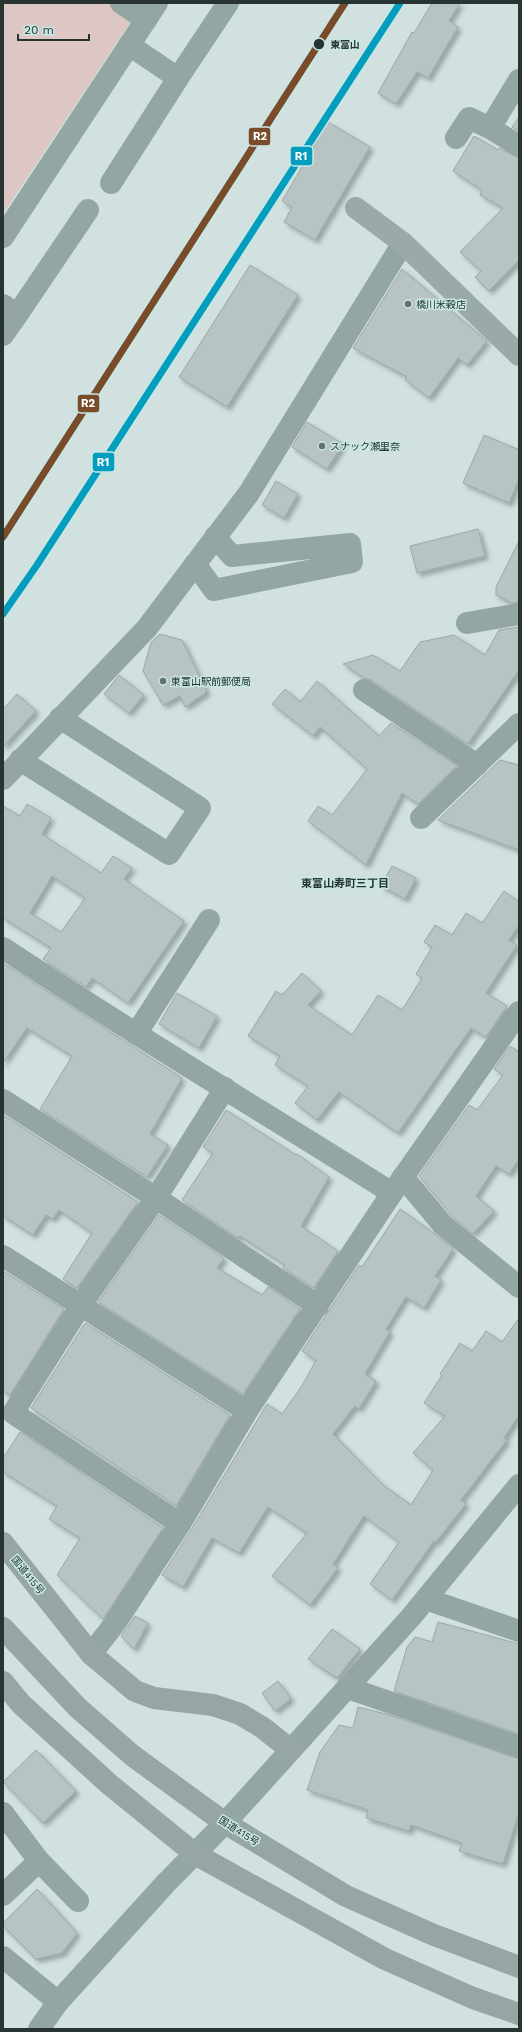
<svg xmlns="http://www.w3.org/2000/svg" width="522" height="2032" font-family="'Work Sans','Noto Sans JP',sans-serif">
<defs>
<filter id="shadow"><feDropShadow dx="3.5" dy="3.5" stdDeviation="2" flood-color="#0004"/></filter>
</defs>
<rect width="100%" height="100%" fill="#d0e1df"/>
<polygon fill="#dcc7c4" points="3,3 143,3 3,214"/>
<g fill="#b7c4c3" stroke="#9aa8a6" fill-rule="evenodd" filter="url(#shadow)">
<polygon points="432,3 460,3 449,21 458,27 428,78 417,72 396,104 378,93 412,32 414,33"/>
<polygon points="519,117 519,131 512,127"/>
<polygon points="328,122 370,147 315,240 284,222 292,207 282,201"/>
<polygon points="474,136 498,150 499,148 519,158 519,260 489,291 475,277 481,271 460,252 503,208 480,195 482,190 453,171"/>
<polygon points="250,265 298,295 227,407 179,377"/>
<polygon points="402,269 487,341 467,365 458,358 429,398 405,380 407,377 353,348"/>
<polygon points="307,422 343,444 327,469 292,447"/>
<polygon points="484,435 519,450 519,479 509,503 463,483"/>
<polygon points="276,481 298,494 284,518 262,505"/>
<polygon points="478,529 485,556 417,573 410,546"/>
<polygon points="519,541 519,602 512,603 496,595 496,587"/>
<polygon points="519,627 519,670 468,744 371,680 364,678 343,664 373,655 400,671 420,642 454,635 485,655 499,630"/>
<polygon points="160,634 182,640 207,692 185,707 180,696 163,705 143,671 151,642"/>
<polygon points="119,675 144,695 129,713 104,694"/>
<polygon points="317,681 379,736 391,723 457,766 418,804 402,793 366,865 308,821 318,806 332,815 367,769 320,727 313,736 272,704 285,689 300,702"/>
<polygon points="17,694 36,711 3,747 3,709"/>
<polygon points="500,760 519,765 519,850 438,820"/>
<path d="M27,804L51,818L42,834L101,873L113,856L132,868L124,879L184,921L128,1003L92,978L86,987L43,959L51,948L3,918V806L20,816ZM52,876L85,898L61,932L30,913Z"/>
<polygon points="392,866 416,878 405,899 381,886"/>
<polygon points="504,891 519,902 519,925 509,940 517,945 486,993 507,1006 486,1037 471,1028 398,1133 339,1092 317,1120 295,1103 308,1086 275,1065 280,1056 248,1036 276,991 282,995 302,973 321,991 308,1005 352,1035 378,995 402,1010 422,978 416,974 432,947 424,942 435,925 452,935 466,913 482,923"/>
<polygon points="3,963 182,1078 150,1134 168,1145 147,1177 40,1109 72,1056 27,1028 3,1063"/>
<polygon points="177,993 217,1016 199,1048 159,1024"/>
<polygon points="510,1046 519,1052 519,1159 509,1174 496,1166 476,1196 494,1211 473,1234 452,1216 419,1176 469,1105 477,1110 503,1075 494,1069"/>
<polygon points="226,1110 296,1155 297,1154 329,1177 301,1226 338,1251 314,1288 283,1268 285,1265 240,1236 238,1238 182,1200 213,1153 203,1147"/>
<polygon points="3,1115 138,1202 77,1288 63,1279 92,1233 59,1210 53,1219 46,1215 33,1235 3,1216"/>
<polygon points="400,1209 431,1231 453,1249 435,1276 441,1280 424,1308 406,1297 386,1329 390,1332 365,1374 376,1381 359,1409 355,1406 333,1434 383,1485 411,1505 433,1470 413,1453 445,1416 424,1403 442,1375 440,1374 460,1343 472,1351 486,1331 502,1342 519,1318 519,1415 504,1438 507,1440 461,1500 466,1504 436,1542 434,1541 392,1600 370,1584 399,1542 364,1516 333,1564 338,1568 310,1605 272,1576 307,1533 268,1507 239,1553 212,1538 183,1587 162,1575 191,1530 267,1404 282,1414 303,1384 316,1360 302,1351 359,1265 362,1267"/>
<polygon points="159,1215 224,1258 217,1268 262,1295 268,1287 300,1309 243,1394 98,1302"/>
<polygon points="3,1271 64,1309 10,1395 3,1391"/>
<polygon points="85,1323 230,1415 176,1506 31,1408"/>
<polygon points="20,1432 163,1528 103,1619 57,1575 80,1538 49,1519 57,1506 3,1472 3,1458"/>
<polygon points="135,1616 148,1623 134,1649 121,1636"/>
<polygon points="438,1622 519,1644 519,1734 394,1691 407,1647 415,1637 432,1642"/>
<polygon points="332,1629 360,1649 337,1678 308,1659"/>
<polygon points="278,1681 291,1699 275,1711 262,1693"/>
<polygon points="358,1707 386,1714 519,1759 519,1812 503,1864 459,1851 462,1843 411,1825 409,1831 366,1818 368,1810 307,1790 320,1752 339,1725 353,1728"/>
<polygon points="36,1750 76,1791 43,1823 3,1782"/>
<polygon points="37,1889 77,1933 62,1953 36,1959 3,1926 3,1923"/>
</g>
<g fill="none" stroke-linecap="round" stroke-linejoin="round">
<g stroke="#93a6a4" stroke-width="22">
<polyline points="121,3 146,20"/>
<polyline points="178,78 228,3"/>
<polyline points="519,80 490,128 519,146"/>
<polyline points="456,138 469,118 490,128"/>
<polyline points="111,183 178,78 129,45"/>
<polyline points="3,237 157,3"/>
<polyline points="3,305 17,315 3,335"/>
<polyline points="17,315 88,210"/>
<polyline points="195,564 214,590 352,562 350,544 232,556 215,537"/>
<polyline points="467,623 519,614"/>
<polyline points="364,690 477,765"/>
<polyline points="20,760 169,854 200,808 60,718"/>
<polyline points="3,779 147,628 249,493 403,243"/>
<polyline points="421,818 519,724"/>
<path d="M3,948C131,1033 262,1111 392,1193"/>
<polyline points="136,1034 209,920"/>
<polyline points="3,1100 156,1198 225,1088"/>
<polyline points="403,1177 443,1225 519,1287"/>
<polyline points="3,1256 247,1411"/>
<polyline points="180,1524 13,1413 81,1305 156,1198 318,1306"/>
<polyline points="426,1599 519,1631"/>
<polyline points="91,1654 116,1622 180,1524 247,1411 392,1193 519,1012"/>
<polyline points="348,1688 519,1747"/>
<polyline points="3,1813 39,1861"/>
<polyline points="3,1895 39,1861 78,1901"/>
<polyline points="3,1957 58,2002"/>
<polyline points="39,2029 58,2002 166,1883 225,1823 411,1617 519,1485"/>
</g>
<polyline stroke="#99aaa8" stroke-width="22" points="356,208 403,243 519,355"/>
<g stroke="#96a6a4" stroke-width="22">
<polyline points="3,1543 91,1654 135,1691 154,1698 213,1705 240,1714 263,1728 291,1750"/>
<polyline points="3,1628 78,1708 133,1756 225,1823 346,1896 434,1935 519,1967"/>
<polyline points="3,1682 21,1704 109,1784 195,1854 385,1959 473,1998 519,2014"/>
</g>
<g stroke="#c9e8e5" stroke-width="10">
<polyline id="rail-1" points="3,614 37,565 400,3"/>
</g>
<g stroke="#c9e8e5" stroke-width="10">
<polyline id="rail-2" points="3,537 345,3"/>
</g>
<use href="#rail-1" stroke="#049dbe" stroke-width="7"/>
<use href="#rail-2" stroke="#7a4b2a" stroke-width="7"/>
</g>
<circle fill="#273432" stroke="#c9e8e5" stroke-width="1.5" cx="319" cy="44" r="6"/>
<g fill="#62716f" stroke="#c9e8e5" stroke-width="1.5">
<circle cx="408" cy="304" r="4"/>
<circle cx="322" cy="446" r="4"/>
<circle cx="163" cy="681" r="4"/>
</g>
<g text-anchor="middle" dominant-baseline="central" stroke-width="3" stroke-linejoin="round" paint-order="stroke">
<g font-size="10" font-weight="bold" fill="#273432" stroke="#c9e8e5" text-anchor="start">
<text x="330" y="44">東富山</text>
</g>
<g font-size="10" fill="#273432" stroke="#c9e8e5" text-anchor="start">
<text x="416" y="304">橋川米穀店</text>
<text x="330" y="446">スナック瀬里奈</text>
<text x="171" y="681">東富山駅前郵便局</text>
</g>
<g font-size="10" fill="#273432" stroke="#c9e8e5">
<text transform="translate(28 1575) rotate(51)">国道415号</text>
<text transform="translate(239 1831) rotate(32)">国道415号</text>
</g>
<g font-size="11" font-weight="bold" fill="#273432" stroke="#c9e8e5">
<text x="345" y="883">東富山寿町三丁目</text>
</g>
</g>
<g stroke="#c9e8e5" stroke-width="1.5">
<rect x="248" y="127" width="23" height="19" rx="4" fill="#7a4b2a"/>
<rect x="290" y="146" width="23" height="20" rx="4" fill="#049dbe"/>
<rect x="77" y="394" width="23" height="19" rx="4" fill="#7a4b2a"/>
<rect x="92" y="452" width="23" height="20" rx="4" fill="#049dbe"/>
</g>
<g font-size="11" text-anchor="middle" font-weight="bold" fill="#fff">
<text x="260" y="140">R2</text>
<text x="301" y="160">R1</text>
<text x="88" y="407">R2</text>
<text x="103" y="466">R1</text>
</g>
<rect width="522" height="2032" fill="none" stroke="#273432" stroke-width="8"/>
<path d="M18 34v6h71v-6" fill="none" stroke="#273432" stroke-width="2"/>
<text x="24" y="34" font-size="12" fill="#273432" stroke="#c9e8e5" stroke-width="3" paint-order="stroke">20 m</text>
</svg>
